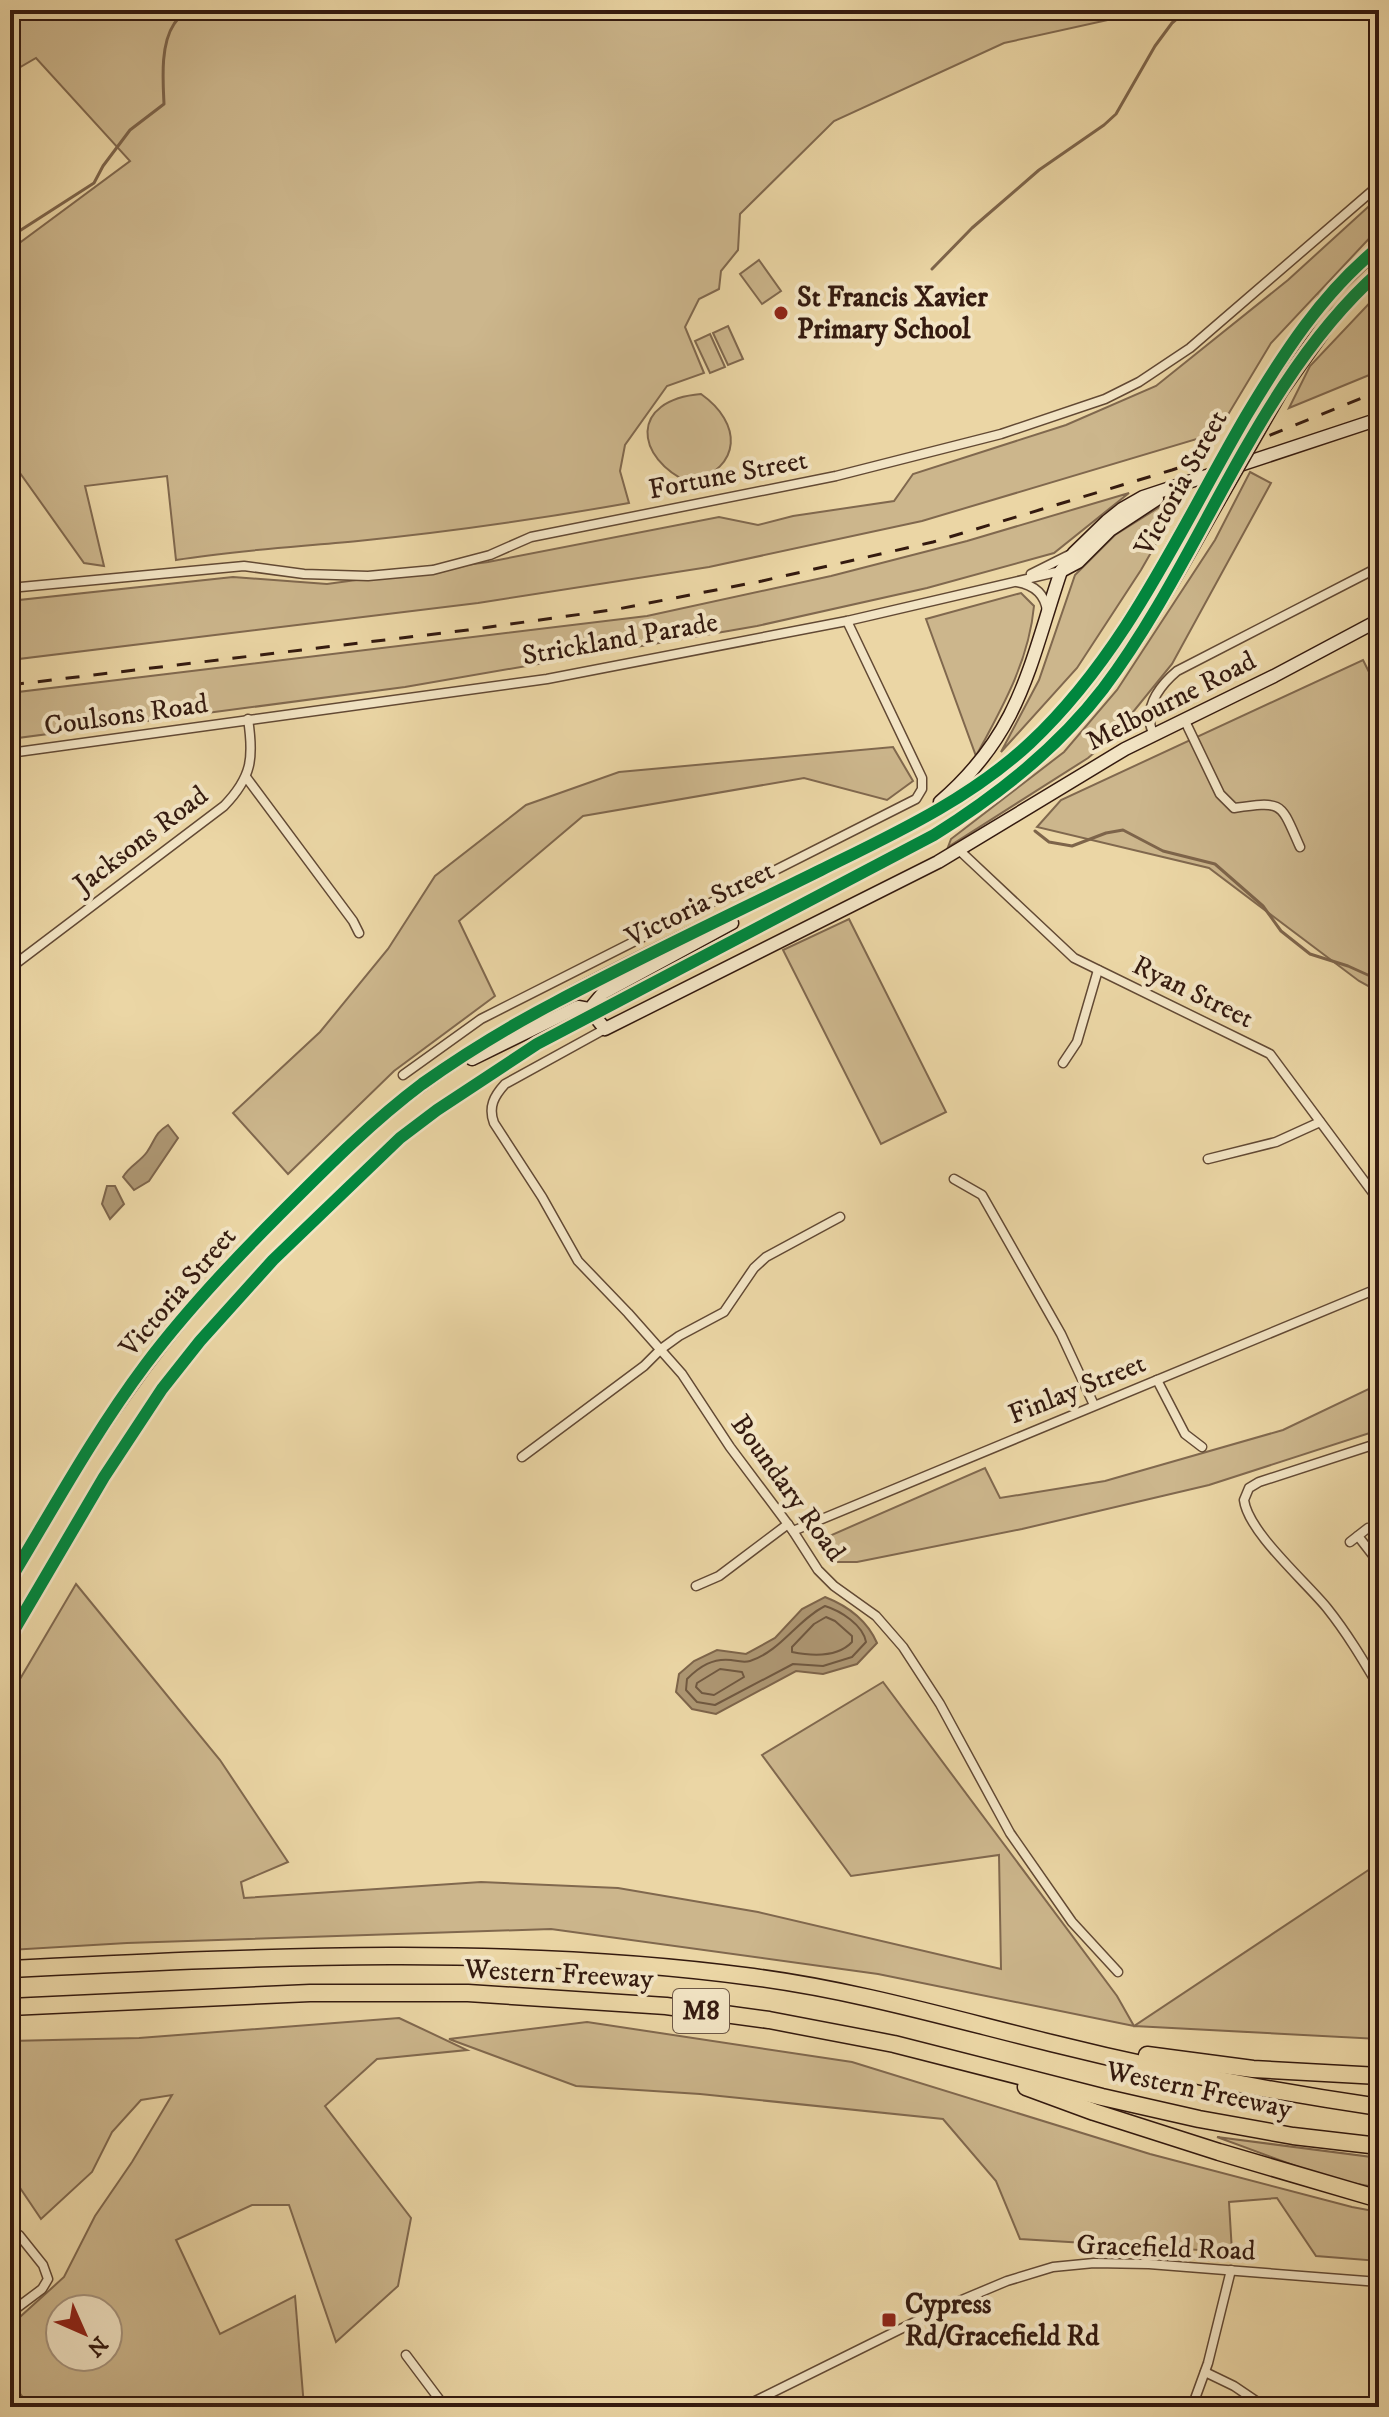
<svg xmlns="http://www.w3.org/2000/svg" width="1389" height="2417" font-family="'IM FELL DW Pica',serif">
<rect width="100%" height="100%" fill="#ebd6a5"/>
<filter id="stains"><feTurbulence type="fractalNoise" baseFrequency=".0025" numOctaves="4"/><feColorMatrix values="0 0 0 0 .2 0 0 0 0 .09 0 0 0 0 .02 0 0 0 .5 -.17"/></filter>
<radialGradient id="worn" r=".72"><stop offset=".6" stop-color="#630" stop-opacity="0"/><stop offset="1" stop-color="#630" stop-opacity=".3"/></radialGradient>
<g fill="#ccb68c" stroke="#80684e" stroke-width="2" fill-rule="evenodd">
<path d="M10,10H1153L1004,43L834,121L740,214L738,250L721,271L719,289L699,299L685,327L704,373L667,386L625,445L620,471L629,503C539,519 449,532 358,541C297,547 237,550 176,560L167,476L85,486L104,566L84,563L10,459V250L130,161L36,58L10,73Z"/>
<polygon points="1379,197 1379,228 1271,343 1217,433 922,521 709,567 478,603 10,660 10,601 233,577 327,584 488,562 719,517 758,525 793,516 894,501 913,474 1066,425 1156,386 1288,280"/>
<polygon points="759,260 781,291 762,304 740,274"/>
<polygon points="1379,293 1379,371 1289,408 1310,366"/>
<polygon points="728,326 743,359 728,365 713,333"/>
<polygon points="710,334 725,367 710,373 695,341"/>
<path d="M701,394C742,423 743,467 690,483C634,458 629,400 701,394Z"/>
<polygon points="1250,472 1271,483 1172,664 1112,738 1088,758 948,847 951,839 1064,752 1117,690 1215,540"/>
<polygon points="1129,493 1054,553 927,588 757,626 405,687 10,739 10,693 647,616 831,576 967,541"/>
<polygon points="1183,497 1141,570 1077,668 1001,752 1039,680 1075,575 1115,535 1161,506"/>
<path d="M1021,593L1034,606C1029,661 1002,708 976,756L926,619Z"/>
<polygon points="1363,660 1379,692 1379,992 1359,981 1209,868 1037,827 1061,800"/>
<polygon points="893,747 913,781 887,800 804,778 583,816 459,921 495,996 394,1071 288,1174 233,1113 320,1032 388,949 435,876 526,805 619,772"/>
<polygon points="849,919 946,1112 881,1144 783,950"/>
<polygon points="1379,1384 1379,1430 1209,1485 1022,1529 857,1562 831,1562 827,1537 985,1468 1000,1498 1105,1481 1283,1430"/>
<polygon points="76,1584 220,1760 288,1862 241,1882 244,1898 481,1882 618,1888 758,1912 1001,1969 999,1855 851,1876 762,1755 883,1682 1117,1996 1134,2026 1379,1863 1379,2039 1134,2026 878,1974 551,1929 127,1943 10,1950 10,1696"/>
<path d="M399,2018L467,2050L377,2059L325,2106L411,2218L398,2286L336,2342L289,2205H252L176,2240L220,2334L295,2296L304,2407H30L10,2380V2326L64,2277L95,2216L132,2162L172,2095L141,2100L112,2132L92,2172L41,2219L10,2173V2041L139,2038ZM60,2309H108V2357H60Z"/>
<polygon points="587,2022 852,2062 1150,2154 1352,2207 1379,2212 1379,2261 1316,2256 1277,2198 1229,2202 1232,2252 1020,2239 996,2181 943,2119 700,2094 576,2086 449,2039"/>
<polygon points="1217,2137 1379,2158 1379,2188 1331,2179"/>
</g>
<g fill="#ad9672" stroke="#7d644a" stroke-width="2">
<path d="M168,1125L178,1138L149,1181L134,1190L123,1177C129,1166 140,1162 147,1152C156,1139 154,1134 168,1125Z"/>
<polygon points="107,1186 115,1186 124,1204 110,1219 102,1204"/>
<path d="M825,1597C848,1606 867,1620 877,1643L857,1664L823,1674L796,1671L716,1714L692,1709L676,1692L679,1674L694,1661L717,1650L746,1654L775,1638L802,1609Z"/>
</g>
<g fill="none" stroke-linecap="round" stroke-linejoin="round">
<g stroke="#705840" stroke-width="2">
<path d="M825,1606C841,1611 863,1625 866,1642L852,1657L823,1666L793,1664L715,1705L697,1702L686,1690L687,1679C700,1666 713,1658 731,1660C737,1661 744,1663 750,1661C781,1651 797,1620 825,1606Z"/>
<path d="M826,1617L835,1621L852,1636V1642C837,1658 812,1656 792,1652V1647L814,1624Z"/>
<polygon points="720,1669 742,1672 744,1677 714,1695 702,1693 696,1687 697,1683"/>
</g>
<g stroke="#7d644a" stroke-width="3">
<path d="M10,237L94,183L103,166L130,130L164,104C163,81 160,45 174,24C177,19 183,14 188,10"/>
<polyline points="932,269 972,228 1039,170 1104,125 1116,114 1155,46 1172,23 1187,10"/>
<polyline points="1035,831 1049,842 1072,846 1106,833 1123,830 1163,851 1215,864 1263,906 1281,931 1310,954 1348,966 1379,980"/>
</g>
<g stroke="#624934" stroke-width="11">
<g id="street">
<polyline points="1031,574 1069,555"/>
<path d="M1017,582C1034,585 1045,594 1047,611"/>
<polyline points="10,588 244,566 304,574 368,576 433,570 490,555 531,537 836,476 1001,434 1105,399 1139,382 1190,348 1379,185"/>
<path d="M1184,719L1220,794L1234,808C1284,801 1280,802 1300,847"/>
<path d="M1153,734C1143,709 1157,688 1177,671L1379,567"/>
<polyline points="10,753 547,679 847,621 1061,571"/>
<polyline points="246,777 353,921 359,933"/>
<polyline points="959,850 1074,958 1270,1054 1379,1201"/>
<path d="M10,968L224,806C252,777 254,758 248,719"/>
<path d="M605,1029L505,1084C494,1096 488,1107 494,1123L542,1197L578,1261L628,1313L682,1374L730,1447L793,1531L818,1570L834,1586L876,1616L903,1647L940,1704L1010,1833L1072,1922L1118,1972"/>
<polyline points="1063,1063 1077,1042 1098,970"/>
<polyline points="403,1075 481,1019 916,799 922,789 922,778 847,621"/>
<polyline points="1208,1159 1276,1142 1320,1122"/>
<polyline points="954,1179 982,1195 1061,1334 1094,1405"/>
<polyline points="1157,1380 1185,1434 1202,1447"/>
<path d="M1379,1443L1259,1482L1249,1488L1244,1500C1248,1532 1306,1582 1327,1608C1347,1633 1363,1660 1379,1687"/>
<polyline points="522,1457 644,1366 661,1349 679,1336 724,1312 754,1268 766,1257 840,1217"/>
<polyline points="793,1531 1379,1288"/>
<polyline points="1358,1536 1379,1563"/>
<polyline points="1350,1542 1368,1528"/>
<polyline points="696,1586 719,1576 788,1524"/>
<polyline points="10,2313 42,2289 48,2279 43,2265 19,2235"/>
<polyline points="406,2355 445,2407"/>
<polyline points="1205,2372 1234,2386 1265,2407"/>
<polyline points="743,2407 945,2307 1007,2281 1053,2267 1094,2263 1149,2264 1379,2282"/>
<polyline points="1192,2407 1208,2363 1231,2270"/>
</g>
</g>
<g stroke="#341a0f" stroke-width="15">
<g id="secondary">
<polyline points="1281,392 1337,313 1379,272"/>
<polyline points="1255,401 1324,300 1379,247"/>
<polyline points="1061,571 1078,562 1110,530 1157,499"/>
<path d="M940,802C1021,732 1029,666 1061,571L1074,553L1107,521L1122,509L1143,497L1379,419"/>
<polyline points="594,1015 593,1005 603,993 732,923"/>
<polyline points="472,1059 578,1007 589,1009 605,1029 938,862 1125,749 1274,676 1379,620"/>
<path d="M10,1580C48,1517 84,1452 127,1392C175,1322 234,1260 294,1200C334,1160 376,1118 422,1085C540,999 688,936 819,871C887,837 959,805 1017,755C1095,687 1144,598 1193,510"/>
<path d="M10,1637L104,1477L162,1389L200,1341L273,1260L400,1138L437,1110L537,1044L934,835C982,805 1029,772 1068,730C1131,663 1173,581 1218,502"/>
</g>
</g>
<g stroke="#341a0f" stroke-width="19">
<g id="highway">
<path d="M10,1969C258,1957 506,1944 753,1977C854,1990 953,2019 1051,2043C1159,2070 1269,2091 1379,2107"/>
<polyline points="10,2007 310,1993 468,1993 666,2006 769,2020 894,2044 1102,2097 1199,2119 1293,2136 1379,2146"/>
<polyline points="1147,2055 1253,2069 1379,2076"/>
<polyline points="1026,2087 1094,2112 1219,2152 1379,2199"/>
</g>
</g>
<use href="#street" stroke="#f2e4c4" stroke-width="8"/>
<use href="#secondary" stroke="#f2e4c4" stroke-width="12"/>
<use href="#highway" stroke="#ebd6a5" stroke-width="16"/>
<polyline stroke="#341a0f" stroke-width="3" stroke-dasharray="14 14" stroke-linecap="butt" points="10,685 468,630 618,609 762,581 933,542 1172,470 1236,449 1379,391"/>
<g stroke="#341a0f" stroke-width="15" stroke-linecap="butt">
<g id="secondary-bridge">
<polyline points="1218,502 1281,392"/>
<polyline points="1193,510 1255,401"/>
</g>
</g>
<use href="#secondary-bridge" stroke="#f2e4c4" stroke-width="12"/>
<g stroke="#f2e4c4" stroke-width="17">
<g id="cycleway">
<path d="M10,1580C54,1507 95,1432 146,1364C186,1311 231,1263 277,1217C323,1171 370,1123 422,1084C464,1054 510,1026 556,1002C643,956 732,914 821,870C894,834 970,799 1030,743C1127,652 1180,529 1246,416C1283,354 1322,293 1379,247"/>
<path d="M10,1637L104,1477L162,1389L200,1341L273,1260L400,1138L437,1110L537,1044L934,835C998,795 1057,749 1103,689C1202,558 1256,381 1379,272"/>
</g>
</g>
<use href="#cycleway" stroke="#00873e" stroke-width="12"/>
</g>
<g fill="#8f2418" stroke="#f2e4c4" stroke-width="3">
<circle cx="781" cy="313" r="8"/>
<rect x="881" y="2312" width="16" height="16" rx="4"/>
</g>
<g text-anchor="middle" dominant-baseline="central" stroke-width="8" stroke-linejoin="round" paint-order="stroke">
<rect fill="#f2e4c4" stroke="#6d5745" stroke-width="2" x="673" y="1989" width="56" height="44" rx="6"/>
<g font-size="26" font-weight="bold" fill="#341a0f">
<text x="701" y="2011">M8</text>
</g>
<g font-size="28" font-weight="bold" fill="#341a0f" stroke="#f2e4c4" text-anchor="start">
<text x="797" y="297">St Francis Xavier<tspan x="797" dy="32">Primary School</tspan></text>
<text x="905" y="2304">Cypress<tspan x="905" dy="32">Rd/Gracefield Rd</tspan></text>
</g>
<g font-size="28" fill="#341a0f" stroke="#f2e4c4">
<text transform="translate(728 475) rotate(-11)">Fortune Street</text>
<text transform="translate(1181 483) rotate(-61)">Victoria Street</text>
<text transform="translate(620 639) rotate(-10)">Strickland Parade</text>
<text transform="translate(1171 701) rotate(-27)">Melbourne Road</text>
<text transform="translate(126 715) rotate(-8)">Coulsons Road</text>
<text transform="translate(141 840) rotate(-37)">Jacksons Road</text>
<text transform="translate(700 904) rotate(-26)">Victoria Street</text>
<text transform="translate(1193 992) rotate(26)">Ryan Street</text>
<text transform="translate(178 1292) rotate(-49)">Victoria Street</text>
<text transform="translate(1077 1389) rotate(-22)">Finlay Street</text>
<text transform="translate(788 1488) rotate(54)">Boundary Road</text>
<text transform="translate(559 1974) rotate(3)">Western Freeway</text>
<text transform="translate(1199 2090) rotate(12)">Western Freeway</text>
<text transform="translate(1166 2248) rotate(2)">Gracefield Road</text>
</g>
</g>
<rect width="1389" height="2417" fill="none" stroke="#ebd6a5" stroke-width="40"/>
<rect x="12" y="12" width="1365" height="2393" fill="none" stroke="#341a0f" stroke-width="4"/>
<rect x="20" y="20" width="1349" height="2377" fill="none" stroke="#341a0f" stroke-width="2"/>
<g transform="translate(84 2333) rotate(135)"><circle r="38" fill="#f2e4c4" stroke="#a6937c" stroke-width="2"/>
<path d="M0-6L14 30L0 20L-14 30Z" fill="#8f2418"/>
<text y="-12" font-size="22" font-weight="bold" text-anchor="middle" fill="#341a0f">N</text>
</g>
<rect width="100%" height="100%" filter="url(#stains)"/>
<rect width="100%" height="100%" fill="url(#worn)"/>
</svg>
